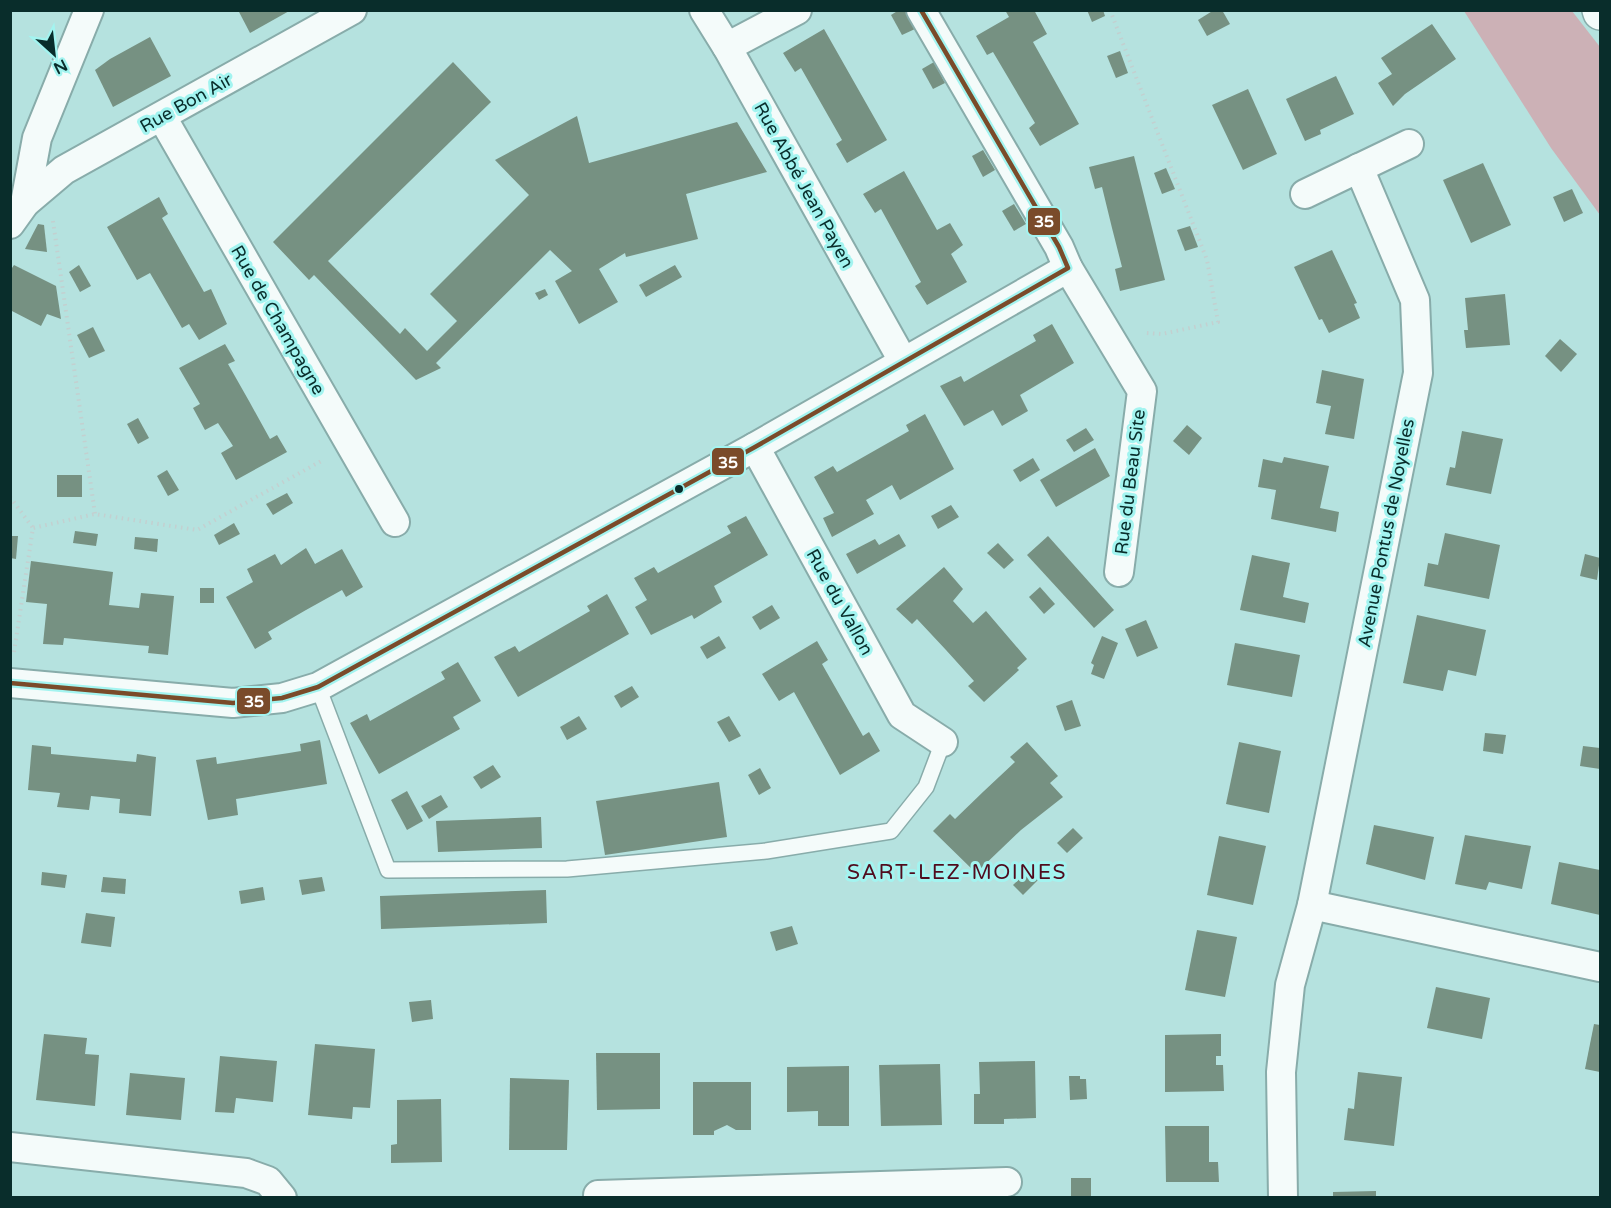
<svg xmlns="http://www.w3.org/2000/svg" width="1611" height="1208" font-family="'Varela Round',sans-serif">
<rect width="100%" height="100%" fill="#b5e2df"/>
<polygon fill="#ccb1b6" points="1464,11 1572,11 1600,47 1600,215 1551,148"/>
<g fill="#769182">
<polygon points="238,10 291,10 250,33"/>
<polygon points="899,10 905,10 915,29 902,35 891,15"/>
<polygon points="1005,10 1034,10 1047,34 1033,42 1079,124 1040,146 1029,128 1035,123 993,52 987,55 976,36 1009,17"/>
<polygon points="1087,10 1103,10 1105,16 1092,22"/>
<polygon points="1214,10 1222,10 1230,24 1207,36 1198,20"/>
<polygon points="1432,24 1456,59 1405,94 1393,106 1378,83 1392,74 1381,58"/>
<polygon points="824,29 887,140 847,163 836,144 842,140 801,68 795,72 783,53"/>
<polygon points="150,37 171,76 113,107 95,70 110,59"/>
<polygon points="1120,51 1128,73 1116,78 1107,56"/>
<polygon points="453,62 491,102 328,261 400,334 405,328 427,351 457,321 430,294 529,195 495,160 577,116 589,163 737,122 767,172 686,194 698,239 626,257 625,253 599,269 618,302 579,324 555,281 572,271 550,250 436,363 441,368 416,380 314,275 309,280 273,242"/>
<polygon points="934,62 945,83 933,89 922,69"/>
<polygon points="1336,76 1354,114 1320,130 1321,134 1305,141 1286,99"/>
<polygon points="1248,89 1277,154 1243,170 1212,105"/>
<polygon points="983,150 995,170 983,177 972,156"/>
<polygon points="1134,156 1165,280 1120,291 1115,269 1122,267 1112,228 1102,187 1095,189 1089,167"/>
<polygon points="1483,163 1511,225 1471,243 1443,180"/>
<polygon points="1166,168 1175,189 1162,194 1154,173"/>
<polygon points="904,171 937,230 950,223 963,245 951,254 967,282 927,305 915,286 921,282 881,209 875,213 863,194"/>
<polygon points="1572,189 1583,213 1564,222 1553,197"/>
<polygon points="159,197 168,214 162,218 204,292 211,289 227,324 199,340 189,324 182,328 150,273 137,280 107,227"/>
<polygon points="1014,204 1026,224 1014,231 1002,211"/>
<polygon points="38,224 44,225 47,252 25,249"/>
<polygon points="1190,226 1198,247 1185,251 1177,230"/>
<polygon points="1332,250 1357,303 1354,304 1360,318 1329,333 1322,319 1319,320 1294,267"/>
<polygon points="14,265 56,286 61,319 47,314 41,326 10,310 10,271"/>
<polygon points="79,265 91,286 80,292 69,272"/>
<polygon points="675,265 682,277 646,297 639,285"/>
<polygon points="545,289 548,295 539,300 535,293"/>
<polygon points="1505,294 1510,345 1466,348 1464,330 1468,330 1465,298"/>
<polygon points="1052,324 1074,363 1020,395 1028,411 1002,426 993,410 964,426 940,386 961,376 964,382 1036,341 1033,335"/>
<polygon points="93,327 105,351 89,358 77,335"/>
<polygon points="1560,339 1577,354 1561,372 1545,356"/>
<polygon points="225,344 235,361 228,364 249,401 270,439 277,435 287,452 236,480 221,453 233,446 218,423 205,430 193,408 200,404 179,368"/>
<polygon points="1322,370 1364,379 1354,439 1325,434 1331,406 1316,403"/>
<polygon points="925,414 954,469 900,500 892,485 866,500 874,514 832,537 823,518 834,513 814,477 833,466 837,472 909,431 906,425"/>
<polygon points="138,418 149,438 138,444 127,424"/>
<polygon points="1187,425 1202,438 1189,455 1173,441"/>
<polygon points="1086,428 1094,440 1074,452 1066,440"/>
<polygon points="1462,431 1503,439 1491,494 1446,485 1450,467 1455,468"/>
<polygon points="1095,448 1110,476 1056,507 1040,480"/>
<polygon points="1284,457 1329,466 1320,508 1339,512 1336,532 1271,519 1276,490 1258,487 1263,459 1282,463"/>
<polygon points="1033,458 1040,470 1020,482 1013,470"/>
<polygon points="167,470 179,490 168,496 157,476"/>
<rect x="57" y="475" width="25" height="22"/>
<polygon points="287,493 293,503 273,515 266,504"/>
<polygon points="951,505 959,517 938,529 931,516"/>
<polygon points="746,516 768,555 714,586 722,602 694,619 692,615 651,635 635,607 647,600 634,578 654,567 658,573 722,538 731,533 727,526"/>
<polygon points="234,523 240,534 219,545 214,535"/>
<polygon points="75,531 98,534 96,546 73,543"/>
<polygon points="1445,533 1500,545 1489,599 1424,586 1428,563 1438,565"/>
<polygon points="899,534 906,546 857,574 846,554 875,539 879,545"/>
<polygon points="10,536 18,536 16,559 10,558"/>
<polygon points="1048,536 1114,610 1094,628 1027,555"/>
<polygon points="135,537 158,539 157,552 134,549"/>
<polygon points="998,543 1014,560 1004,569 987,553"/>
<polygon points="306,548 315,564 342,549 363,587 346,597 342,590 306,610 268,632 272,639 255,649 226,597 253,582 247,569 275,554 281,565"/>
<polygon points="1585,554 1600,558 1597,580 1580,576"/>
<polygon points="1252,555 1290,563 1283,597 1309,603 1305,623 1240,610"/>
<polygon points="31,561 113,572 109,605 139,608 141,593 174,596 168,655 148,653 149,646 137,645 64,638 63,645 43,644 47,604 26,602"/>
<polygon points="944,567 963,589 953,601 973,623 986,611 1027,659 1017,668 1019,670 984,702 968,686 974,681 946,650 917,619 912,624 896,609"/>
<polygon points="1040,587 1055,604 1044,614 1029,597"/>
<rect x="200" y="588" width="14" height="15"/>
<polygon points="607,594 629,634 518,697 494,657 515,646 519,652 590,611 587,606"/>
<polygon points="772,605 780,618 760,630 752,617"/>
<polygon points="1417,615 1486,630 1476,676 1448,670 1443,691 1403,683"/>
<polygon points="1146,620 1158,648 1137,657 1125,629"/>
<polygon points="719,636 726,648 707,659 700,647"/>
<polygon points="1102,636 1118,643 1104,679 1091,674 1094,665 1091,663"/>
<polygon points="817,641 828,660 822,664 863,736 869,732 880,751 840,775 794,692 779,701 762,674"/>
<polygon points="1235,643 1300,655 1292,697 1227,685"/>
<polygon points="458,662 481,701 453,717 460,729 379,774 350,723 367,714 370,721 445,679 441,672"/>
<polygon points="632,686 639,697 621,708 614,696"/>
<polygon points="1072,700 1081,726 1065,731 1056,706"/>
<polygon points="579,716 587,729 567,740 560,727"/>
<polygon points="729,716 741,736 729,742 717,722"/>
<polygon points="1485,733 1506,735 1503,754 1483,751"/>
<polygon points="320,740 327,784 236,799 238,815 208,820 196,760 216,757 217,764 289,753 301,751 300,744"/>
<polygon points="1027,742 1058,776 1050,783 1063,797 1021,830 976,873 933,831 950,814 955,819 984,791 1015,762 1010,757"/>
<polygon points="1239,742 1281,751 1269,813 1226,804"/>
<polygon points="32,745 51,747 51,754 136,762 137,754 156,757 151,816 119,813 120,799 91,796 89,810 57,807 60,793 28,790"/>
<polygon points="1583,746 1600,748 1600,769 1580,766"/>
<polygon points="493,765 501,777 481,789 473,777"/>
<polygon points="760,768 771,788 759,795 748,775"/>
<polygon points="719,782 727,837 605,855 596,801"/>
<polygon points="407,791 423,821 407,830 391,800"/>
<polygon points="441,795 448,807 429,819 421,806"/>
<polygon points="541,817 542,848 438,852 436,821"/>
<polygon points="1374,825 1434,837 1425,880 1366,864"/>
<polygon points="1073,828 1083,838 1067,853 1057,843"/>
<polygon points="1465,835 1531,846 1522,889 1489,882 1486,890 1455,884"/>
<polygon points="1219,836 1266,846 1253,905 1207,895"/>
<polygon points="1559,862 1600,870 1600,915 1551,904"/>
<polygon points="1030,869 1039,879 1023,895 1013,885"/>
<polygon points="42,872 67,875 65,888 41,885"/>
<polygon points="103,877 126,879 125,894 101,892"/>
<polygon points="322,877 325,891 302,895 299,880"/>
<polygon points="263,887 265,900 241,904 239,891"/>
<polygon points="546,890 547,923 381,929 380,896"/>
<polygon points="86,913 115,917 111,947 81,943"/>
<polygon points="792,926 798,944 776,951 770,932"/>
<polygon points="1197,930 1237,937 1225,997 1185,990"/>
<polygon points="1436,987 1490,998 1482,1039 1427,1028"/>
<polygon points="431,1000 433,1019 412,1022 409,1002"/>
<polygon points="1594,1024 1600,1025 1600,1072 1585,1069"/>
<polygon points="44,1034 87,1038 85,1054 99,1055 95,1106 36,1100"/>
<polygon points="1221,1034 1221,1056 1216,1056 1216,1065 1223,1065 1224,1091 1165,1092 1165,1035"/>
<polygon points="315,1044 375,1049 370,1108 353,1107 352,1119 308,1115"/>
<polygon points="596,1053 660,1053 660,1109 597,1110"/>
<polygon points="220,1056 277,1061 273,1102 236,1098 234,1113 215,1112"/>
<polygon points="1035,1061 1036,1118 1004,1119 1004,1124 974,1124 974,1094 980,1094 979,1062"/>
<polygon points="940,1064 942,1125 881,1126 879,1065"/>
<polygon points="849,1066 849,1126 818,1126 818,1111 787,1112 787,1067"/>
<polygon points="1358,1072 1402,1077 1394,1146 1344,1140 1348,1108 1354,1109"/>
<polygon points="130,1073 185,1078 181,1120 126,1115"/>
<polygon points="1069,1076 1080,1076 1080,1079 1086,1079 1087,1099 1070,1100"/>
<polygon points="510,1078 569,1080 567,1150 509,1150"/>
<polygon points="693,1082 751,1082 751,1130 736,1130 727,1125 714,1131 714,1135 693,1135"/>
<polygon points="441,1099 442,1162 391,1163 391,1145 397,1144 397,1100"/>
<polygon points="1165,1126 1209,1126 1209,1162 1218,1162 1219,1182 1166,1182"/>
<rect x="1071" y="1178" width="20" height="19"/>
<polygon points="1376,1191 1376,1197 1333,1197 1333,1192"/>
</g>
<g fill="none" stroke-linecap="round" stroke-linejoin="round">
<g stroke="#88acaa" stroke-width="18">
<polyline id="lane" points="318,687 388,870 567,869 766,851 891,831 926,787 943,742"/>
</g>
<g stroke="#88acaa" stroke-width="32">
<g id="street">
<polyline points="704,10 727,47 903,361"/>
<polyline points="727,47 797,10"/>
<polyline points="162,117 395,522"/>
<polyline points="1305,194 1409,144"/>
<polyline points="25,203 37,138 89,10"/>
<polyline points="10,224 25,203 64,170 352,10"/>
<polyline points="1068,268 1142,391 1119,572"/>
<polyline points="755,447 902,715 943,742"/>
<polyline points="10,683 233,703 282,698 318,687 755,447 1068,268 1059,247 921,10"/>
<polyline points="1312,905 1600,967"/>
<polyline points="10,1147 246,1173 268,1181 282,1198"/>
<polyline points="598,1195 1007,1182"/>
<polyline points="1283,1198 1281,1072 1290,985 1312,905 1418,373 1415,300 1359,168"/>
</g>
</g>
<g stroke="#88acaa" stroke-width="36">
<polyline id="secondary" points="1599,10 1600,13"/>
</g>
<g stroke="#c3d0d0" stroke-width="4" stroke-dasharray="1.5 4.5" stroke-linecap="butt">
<polyline points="1110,10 1207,260 1218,322 1162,334 1145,333"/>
<polyline points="53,221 95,514"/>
<polyline points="10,497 33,528"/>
<polyline points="14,652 33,528 95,514 197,530 323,460"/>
</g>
<use href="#lane" stroke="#f4fbfa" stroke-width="15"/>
<use href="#street" stroke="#f4fbfa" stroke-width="28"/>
<use href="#secondary" stroke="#f4fbfa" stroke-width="33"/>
<g stroke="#a3f4f0" stroke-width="9">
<polyline id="bus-1" points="10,683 233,703 282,698 318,687 755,447 1068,268 1059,247 921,10"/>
</g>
<use href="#bus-1" stroke="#7a4b2a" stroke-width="4.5"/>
</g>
<circle fill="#092d2b" stroke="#a3f4f0" stroke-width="2" cx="679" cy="489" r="5"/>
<g text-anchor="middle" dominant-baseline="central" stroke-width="6" stroke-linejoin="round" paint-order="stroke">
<g font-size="18" fill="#092d2b" stroke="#a3f4f0">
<text transform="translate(186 103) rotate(-29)">Rue Bon Air</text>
<text transform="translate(804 185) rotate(61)">Rue Abbé Jean Payen</text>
<text transform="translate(278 320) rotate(60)">Rue de Champagne</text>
<text transform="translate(1130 482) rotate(-83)">Rue du Beau Site</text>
<text transform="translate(1386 533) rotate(-79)">Avenue Pontus de Noyelles</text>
<text transform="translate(840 602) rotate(61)">Rue du Vallon</text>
</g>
<g font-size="21" letter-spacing="1.5" fill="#500b1d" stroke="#a3f4f0">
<text x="957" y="872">SART-LEZ-MOINES</text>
</g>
</g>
<g stroke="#a3f4f0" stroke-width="2">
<rect x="1027" y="207" width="34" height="29" rx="6" fill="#7a4b2a"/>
<rect x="711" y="447" width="34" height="29" rx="6" fill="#7a4b2a"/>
<rect x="236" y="687" width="35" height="28" rx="6" fill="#7a4b2a"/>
</g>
<g font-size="16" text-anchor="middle" font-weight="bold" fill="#fff">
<text x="1044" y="227">35</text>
<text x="728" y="468">35</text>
<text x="254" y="707">35</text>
</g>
<rect width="1611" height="1208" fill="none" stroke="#092d2b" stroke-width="24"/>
<g transform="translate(54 54) rotate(153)" stroke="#a3f4f0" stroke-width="4.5" paint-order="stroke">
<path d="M0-4.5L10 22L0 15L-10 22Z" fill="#092d2b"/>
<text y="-9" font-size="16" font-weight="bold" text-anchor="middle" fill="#092d2b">N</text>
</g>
</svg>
